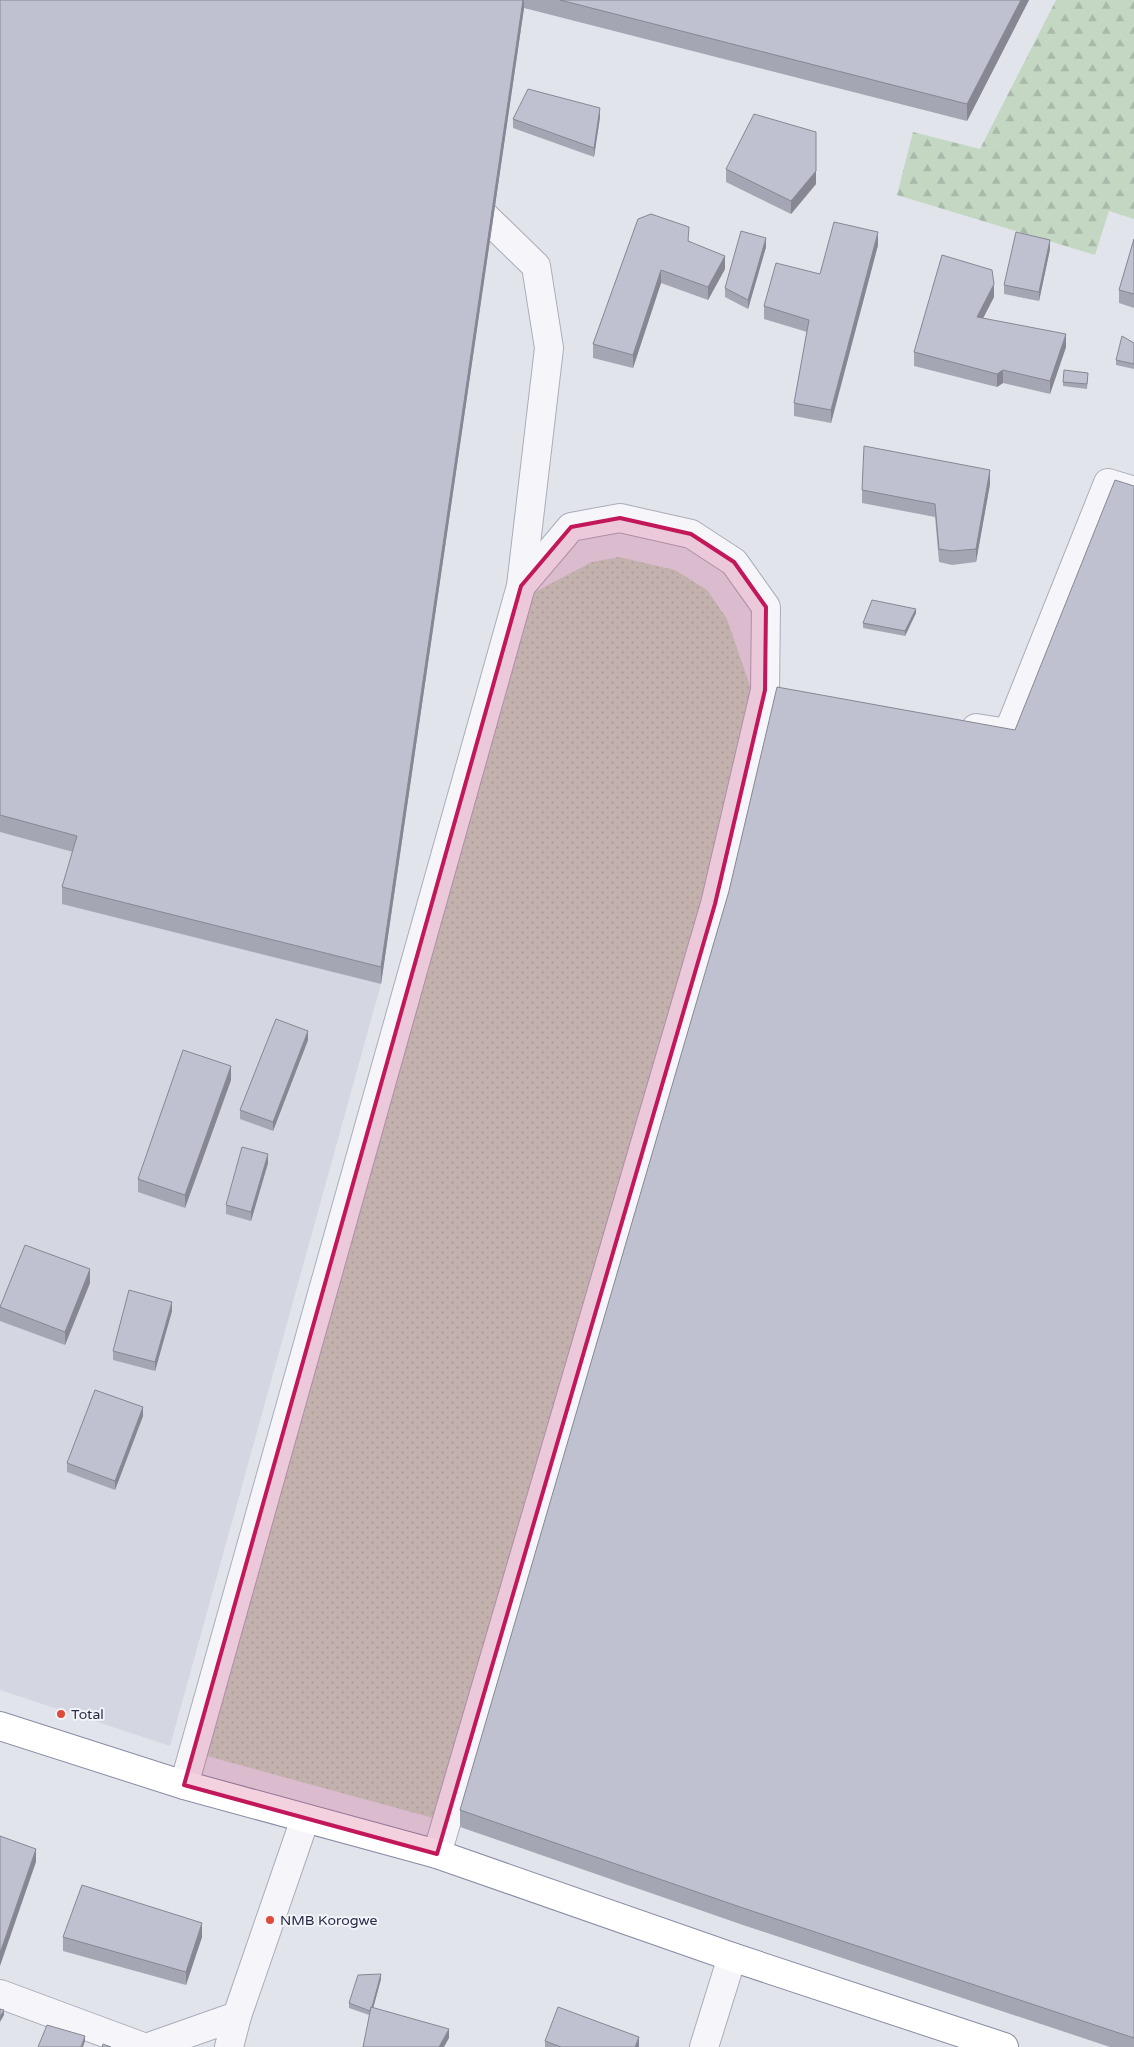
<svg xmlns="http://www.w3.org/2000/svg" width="1134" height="2047" font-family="'Varela Round',sans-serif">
<defs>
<pattern id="forest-firs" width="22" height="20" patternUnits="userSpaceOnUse" patternTransform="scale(1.25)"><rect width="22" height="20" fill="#c3d7c3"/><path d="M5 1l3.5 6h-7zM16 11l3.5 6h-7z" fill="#a8b9a9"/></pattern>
<pattern id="park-dots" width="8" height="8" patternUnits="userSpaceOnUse" patternTransform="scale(1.25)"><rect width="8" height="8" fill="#c3d7c3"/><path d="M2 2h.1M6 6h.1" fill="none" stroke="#a8b9a9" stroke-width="1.8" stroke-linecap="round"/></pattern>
</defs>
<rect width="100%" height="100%" fill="#e2e4ec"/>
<polygon fill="#d4d6e1" points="0,832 77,853 63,904 381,984 170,1746 0,1690"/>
<polygon fill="url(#forest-firs)" points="1056,0 1134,0 1134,219 1109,211 1095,255 897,195 913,132 980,149"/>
<polygon fill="url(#park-dots)" points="619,557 675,570 707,590 727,619 751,689 701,900 433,1818 207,1756 533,593 592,562"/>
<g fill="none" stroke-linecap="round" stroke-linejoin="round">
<g stroke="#aaacba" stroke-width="30">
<g id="minor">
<polyline points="976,728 1008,733 1108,483 1134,491"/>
<polyline points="184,1785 521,586 549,348 536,266 465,197"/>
<polyline points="437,1854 715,904 765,690 766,607 734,562 691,534 620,518 571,527 521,586"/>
<polyline points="0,1994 143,2047"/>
<polyline points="149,2047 237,2016"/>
<polyline points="229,2047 237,2016 305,1819"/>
<polyline points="704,2047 732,1957"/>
</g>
</g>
<g stroke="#888ca5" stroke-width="30">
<polyline id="highway" points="0,1726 184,1785 437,1854 732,1957 1004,2047"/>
</g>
<use href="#minor" stroke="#f6f6fa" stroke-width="28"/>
<use href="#highway" stroke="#fff" stroke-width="28"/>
</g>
<g fill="#a4a6b3">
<polygon points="0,0 1029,0 967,121 524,8 381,984 62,904 62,887 73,852 0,832"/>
<polygon points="600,117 594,157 513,128 513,119"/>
<polygon points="726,169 816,184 791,214 726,182"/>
<polygon points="638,219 689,241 725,269 708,300 661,283 633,368 593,358 593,344"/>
<polygon points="1134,239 1134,308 1119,303 1119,290"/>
<polygon points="878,245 831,423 794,416 794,403 807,332 764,319 764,306 820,274"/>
<polygon points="766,247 748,309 725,297 725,288"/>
<polygon points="1050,249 1039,301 1004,294 1004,285"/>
<polygon points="994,297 983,318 1066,347 1050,394 1003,383 997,387 914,366 914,352"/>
<polygon points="1134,343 1134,369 1116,365 1116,360"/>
<polygon points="1088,378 1087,389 1063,386 1063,382"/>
<polygon points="990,484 976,562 952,565 939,562 935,517 862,503 862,490"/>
<polygon points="1134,486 1134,2047 1110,2047 743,1925 460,1827 460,1810 1015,730"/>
<polygon points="916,613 905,636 863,628 863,623"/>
<polygon points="308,1040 273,1131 240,1119 240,1110"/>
<polygon points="231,1080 185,1208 138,1192 138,1179"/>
<polygon points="268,1163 251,1221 226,1214 226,1205"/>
<polygon points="90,1283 65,1345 0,1321 0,1307"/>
<polygon points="172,1311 155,1371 113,1360 113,1351"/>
<polygon points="143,1416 115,1490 67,1472 67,1463"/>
<polygon points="63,1937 202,1937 186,1985 63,1951"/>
<polygon points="381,1979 373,2008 449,2038 369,2015 349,2008 349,2003"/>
<polygon points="545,2041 639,2047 545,2047"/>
</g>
<g fill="#868792">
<polygon points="523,0 524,0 524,8 381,984 381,967"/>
<polygon points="1021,0 1029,0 967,121 967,104"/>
<polygon points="600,108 600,117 594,157 594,148"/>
<polygon points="816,171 816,184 791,214 791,201"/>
<polygon points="878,232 878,245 831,423 831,410"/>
<polygon points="766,238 766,247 748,309 748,300"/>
<polygon points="1050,240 1050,249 1039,301 1039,292"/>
<polygon points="725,256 725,269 708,300 708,287"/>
<polygon points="661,270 661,283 633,368 633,355"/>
<polygon points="994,284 994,297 977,330 977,317"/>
<polygon points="1066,334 1066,347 1050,394 1050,381"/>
<polygon points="1003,370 1003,383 997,387 997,374"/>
<polygon points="990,470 990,484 976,562 976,549"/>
<polygon points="916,609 916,613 905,636 905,631"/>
<polygon points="308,1031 308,1040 273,1131 273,1122"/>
<polygon points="231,1066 231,1080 185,1208 185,1195"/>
<polygon points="268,1154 268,1163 251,1221 251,1212"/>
<polygon points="90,1269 90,1283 65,1345 65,1332"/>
<polygon points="172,1302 172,1311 155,1371 155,1362"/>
<polygon points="143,1407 143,1416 115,1490 115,1481"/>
<polygon points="36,1849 36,1862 0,1966 0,1953"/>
<polygon points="202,1923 202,1937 186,1985 186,1972"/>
<polygon points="381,1974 381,1979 371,2016 371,2012"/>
<polygon points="4,2010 4,2015 0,2022 0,2017"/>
<polygon points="449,2029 449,2038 444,2047 439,2047"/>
<polygon points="85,2036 85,2041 83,2047 81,2047"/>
<polygon points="639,2037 639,2047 635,2047"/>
</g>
<g fill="#bfc1d0" stroke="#868792">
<polygon points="0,0 523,0 381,967 62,887 77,836 0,815"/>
<polygon points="560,0 1021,0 967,104"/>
<polygon points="528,89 600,108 594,148 513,119"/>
<polygon points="754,114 816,132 816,171 791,201 726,169"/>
<polygon points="651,214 689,227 688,241 725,256 708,287 661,270 633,355 593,344 638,219"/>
<polygon points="834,222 878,232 831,410 794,403 809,320 764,306 776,263 820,274"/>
<polygon points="741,231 766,238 748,300 725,288"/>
<polygon points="1016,232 1050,240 1039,292 1004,285"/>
<polygon points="1134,239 1134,294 1119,290"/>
<polygon points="942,255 992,270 994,284 977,317 1066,334 1050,381 1003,370 997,374 914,352"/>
<polygon points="1122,336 1134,343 1134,364 1116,360"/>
<polygon points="1064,370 1088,373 1087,384 1063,382"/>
<polygon points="864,446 990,470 976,549 952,551 939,549 935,504 862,490"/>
<polygon points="1115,480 1134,486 1134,2038 743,1908 460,1810 729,891 777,687 1015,730"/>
<polygon points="872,600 916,609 905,631 863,623"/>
<polygon points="276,1019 308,1031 273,1122 240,1110"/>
<polygon points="183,1050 231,1066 185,1195 138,1179"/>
<polygon points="242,1147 268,1154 251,1212 226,1205"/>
<polygon points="25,1245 90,1269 65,1332 0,1307"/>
<polygon points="129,1290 172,1302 155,1362 113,1351"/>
<polygon points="95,1390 143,1407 115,1481 67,1463"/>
<polygon points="0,1836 36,1849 0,1953"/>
<polygon points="82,1885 202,1923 186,1972 63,1937"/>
<polygon points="381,1974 372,2007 371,2007 370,2011 349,2003 358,1975"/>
<polygon points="371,2007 449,2029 439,2047 363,2047"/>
<polygon points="558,2007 639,2037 635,2047 561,2047 545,2041"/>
<polygon points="0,2009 4,2010 0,2017"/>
<polygon points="47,2025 85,2036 81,2047 38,2047"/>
<polygon points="103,2044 111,2047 102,2047"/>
</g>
<path fill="#c2185b" fill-opacity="0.2" stroke="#c2185b" stroke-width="4" stroke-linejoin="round" d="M620,518L691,534L734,562L766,607L765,690L715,904L437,1854L184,1785L521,586L571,527Z"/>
<g fill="#dd4c3b" stroke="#f3f4f9" stroke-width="2">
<circle cx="61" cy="1714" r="5"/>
<circle cx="270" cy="1920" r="5"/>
</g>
<g text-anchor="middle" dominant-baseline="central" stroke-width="4" stroke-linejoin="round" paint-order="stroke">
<g font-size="14" fill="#282b46" stroke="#f3f4f9" text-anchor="start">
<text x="71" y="1714">Total</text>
<text x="280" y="1920">NMB Korogwe</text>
</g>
</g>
</svg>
